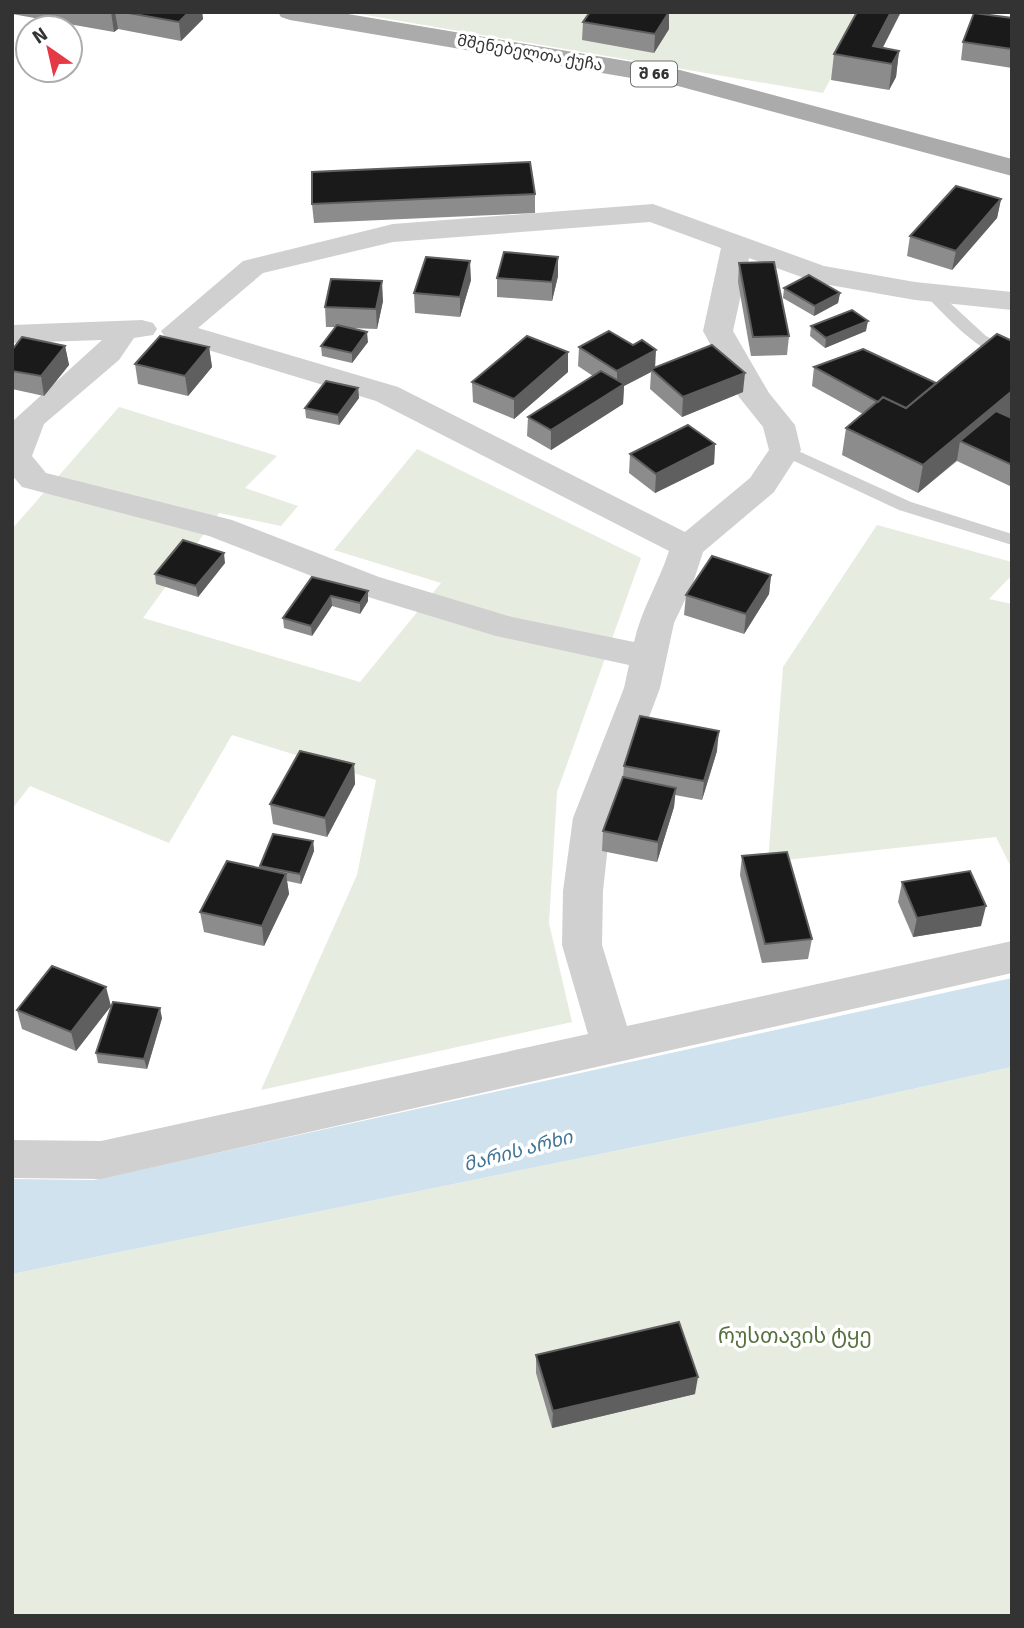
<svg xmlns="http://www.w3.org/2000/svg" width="1024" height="1628" font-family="Signika,'Noto Sans Georgian',sans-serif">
<rect width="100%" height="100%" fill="#fff"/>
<g fill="#e6ecdf">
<polygon points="348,12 867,12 823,93"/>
<polygon points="119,407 277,456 245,488 298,506 281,526 219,513 143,618 360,682 441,583 334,550 417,449 641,558 557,792 549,923 572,1022 261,1090 357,875 376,780 232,735 169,843 30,786 12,809 12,529"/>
<polygon points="877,525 1012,562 1012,575 989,599 1012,604 1012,869 996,837 768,862 783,667"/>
<polygon points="1012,1067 1012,1616 12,1616 12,1274 831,1107"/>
</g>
<polygon fill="#cfe2ee" points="1012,978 1012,1067 831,1107 12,1274 12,1179 94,1180"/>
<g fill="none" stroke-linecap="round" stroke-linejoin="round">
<g fill="#d0d0d0" fill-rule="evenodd">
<path d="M931,289L936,290L986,336L1012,350V360C976,351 951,321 926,296L924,293Z"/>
<polygon points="785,445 911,502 1012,534 1012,545 899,510 779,454 777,450"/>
</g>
<path fill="#d0d0d0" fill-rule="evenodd" d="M653,204L824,266L915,282L1012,292V310L915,300L818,283L749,258L733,331L769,393L795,425L801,450L774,492L703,552L693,583L674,623L660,688L611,818L603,891L602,945L627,1026L1012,941V973L101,1179L12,1178V1140L101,1141L588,1034L562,945L563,891L573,818L624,688L629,665L496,636L355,593L209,536L22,487L12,475L14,420L102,340L12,343V325L142,320L153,323L157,329L153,335L134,338L119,360L44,424L32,456L46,473L232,520L379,577L512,617L634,642C641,610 659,582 669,551L376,401L165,337L161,331L243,261L393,224ZM650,222L721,248L703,331L739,397L763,427L769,450L750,478L685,532L398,387L198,328L263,273L393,242Z"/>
<polygon fill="#ababab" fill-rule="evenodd" points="278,12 336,12 680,70 1012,159 1012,176 678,86 290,20 281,17"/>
</g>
<g fill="#8c8c8c">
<polygon points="12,12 202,12 203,19 181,41 118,29 114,32 12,14"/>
<polygon points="1012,18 1012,68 961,60 963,42"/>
<polygon points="583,22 669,29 654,53 582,40"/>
<polygon points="899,51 896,77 889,90 831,80 834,54"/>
<polygon points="535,194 535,213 314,223 312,204"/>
<polygon points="1001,199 997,218 952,270 907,256 910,236"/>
<polygon points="739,263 789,336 787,355 751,356 738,282"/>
<polygon points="558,276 552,301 497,297 497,278"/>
<polygon points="471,280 460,317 415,313 414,293"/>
<polygon points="784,288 840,293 838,303 814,316 783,298"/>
<polygon points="383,301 377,329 349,328 368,342 352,363 322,356 321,346 335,327 326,327 325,307"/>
<polygon points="811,326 866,331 825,348 810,336"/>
<polygon points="65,346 69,365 44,396 12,389 12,350"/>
<polygon points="209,347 212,367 188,396 138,384 135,364"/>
<polygon points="579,347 655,367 743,392 682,417 650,389 651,372 624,386 623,404 551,450 527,436 528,417 593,376 578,366"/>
<polygon points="814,367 936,383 1012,414 1008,417 1012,418 1012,487 957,461 918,493 842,455 846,428 863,414 812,386"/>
<polygon points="568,372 514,419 473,402 472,382"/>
<polygon points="358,388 359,398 339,425 306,418 305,408"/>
<polygon points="715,444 714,464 655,493 629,473 630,454"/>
<polygon points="225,563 198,597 156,584 155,574"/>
<polygon points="771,575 769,594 744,634 684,615 686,595"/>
<polygon points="312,577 368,591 368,601 360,614 332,606 312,636 284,628 283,618"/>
<polygon points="717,751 702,800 675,795 674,807 657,862 602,851 603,831 623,777 624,766"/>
<polygon points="354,764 355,784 327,837 273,824 270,804"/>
<polygon points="313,841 314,851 301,884 287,881 289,894 264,946 204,932 200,912 260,868 260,866"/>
<polygon points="742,856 812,939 808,959 762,963 740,875"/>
<polygon points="902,882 981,926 913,937 898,902"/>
<polygon points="111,1006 76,1051 22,1029 17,1010"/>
<polygon points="162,1018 147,1069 98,1063 96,1053"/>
<polygon points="536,1355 695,1394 552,1428 536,1373"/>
</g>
<g fill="#5f5f5f">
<polygon points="111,12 115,12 118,29 114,32"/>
<polygon points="189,12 202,12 203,19 181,41 179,22"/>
<polygon points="669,12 669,29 654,53 655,34"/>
<polygon points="891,12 901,12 876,61 873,46"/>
<polygon points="899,51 896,77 889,90 892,64"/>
<polygon points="1001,199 997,218 952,270 956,251"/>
<polygon points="558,257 558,276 552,301 552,282"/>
<polygon points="470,261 471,280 460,317 460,297"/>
<polygon points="382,281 383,301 377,329 376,309"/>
<polygon points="840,293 838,303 814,316 815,306"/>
<polygon points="868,321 866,331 825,348 826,338"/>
<polygon points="367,332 368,342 352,363 352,353"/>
<polygon points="65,346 69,365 44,396 41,376"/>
<polygon points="209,347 212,367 188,396 185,376"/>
<polygon points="656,350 655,369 651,369 651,372 624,386 623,404 551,450 551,430 617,389 617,371"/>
<polygon points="568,352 568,372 514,419 514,399"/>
<polygon points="745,373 743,392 682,417 683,397"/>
<polygon points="358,388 359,398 339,425 338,415"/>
<polygon points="1012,391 1012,414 973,447 960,441 957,460 918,493 923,465"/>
<polygon points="715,444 714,464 655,493 656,474"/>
<polygon points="224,553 225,563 198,597 196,586"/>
<polygon points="771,575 769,594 744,634 746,614"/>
<polygon points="368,591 368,601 360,614 360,603"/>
<polygon points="331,596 332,606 312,636 311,626"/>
<polygon points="719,731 717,751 702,800 704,781"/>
<polygon points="354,764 355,784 327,837 325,818"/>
<polygon points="676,788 674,807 657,862 658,842"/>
<polygon points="313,841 314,851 301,884 300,874"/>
<polygon points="286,874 289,894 264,946 262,926"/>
<polygon points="986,906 981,926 913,937 917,918"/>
<polygon points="106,987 111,1006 76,1051 71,1032"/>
<polygon points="160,1008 162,1018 147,1069 144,1059"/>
<polygon points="698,1377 695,1394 552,1428 553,1411"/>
</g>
<g fill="#1a1a1a" stroke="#5f5f5f" stroke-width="2">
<polygon points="123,12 189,12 179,22"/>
<polygon points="590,12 669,12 655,34 583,22"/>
<polygon points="857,12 891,12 873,46 899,51 892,64 834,54"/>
<polygon points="974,13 1012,18 1012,49 963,42"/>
<polygon points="530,162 535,194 312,204 312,172"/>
<polygon points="956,186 1001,199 956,251 910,236"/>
<polygon points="504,252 558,257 552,282 497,278"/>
<polygon points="426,257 470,261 460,297 414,293"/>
<polygon points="774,262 789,336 753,337 739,263"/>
<polygon points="809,275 840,293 815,306 784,288"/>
<polygon points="331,279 382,281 376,309 325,307"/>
<polygon points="852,310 868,321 826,338 811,326"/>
<polygon points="337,325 367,332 352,353 321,346"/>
<polygon points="609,331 633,345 642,340 656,350 617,371 579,347"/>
<polygon points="997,334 1012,341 1012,391 923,465 846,428 883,397 906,408"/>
<polygon points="160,336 209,347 185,376 135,364"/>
<polygon points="527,336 568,352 514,399 472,382"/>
<polygon points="22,337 65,346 41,376 12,371 12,350"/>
<polygon points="712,345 745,373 683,397 651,369"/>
<polygon points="863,349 936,383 906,408 883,397 878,402 814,367"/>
<polygon points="601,371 624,384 551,430 528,417"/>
<polygon points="326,381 358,388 338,415 305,408"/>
<polygon points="996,411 1012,418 1012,465 960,441"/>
<polygon points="688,425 715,444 656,474 630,454"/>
<polygon points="183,540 224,553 196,586 155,574"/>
<polygon points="712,556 771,575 746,614 686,595"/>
<polygon points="312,577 368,591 360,603 331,596 311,626 283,618"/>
<polygon points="640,716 719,731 704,781 624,766"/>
<polygon points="300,751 354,764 325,818 270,804"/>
<polygon points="623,777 676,788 658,842 603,831"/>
<polygon points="273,834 313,841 300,874 260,866"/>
<polygon points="787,852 812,939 765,944 742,856"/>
<polygon points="227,861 286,874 262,926 200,912"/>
<polygon points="970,871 986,906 917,918 902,882"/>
<polygon points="52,966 106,987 71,1032 17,1010"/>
<polygon points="113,1002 160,1008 144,1059 96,1053"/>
<polygon points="679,1322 698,1377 553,1411 536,1355"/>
</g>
<g text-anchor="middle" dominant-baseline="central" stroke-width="7" stroke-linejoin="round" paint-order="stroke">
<g font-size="16" fill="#333" stroke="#fff">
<text transform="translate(530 53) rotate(10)">მშენებელთა ქუჩა</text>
</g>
<rect fill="#fff" stroke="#707070" stroke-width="2" x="631" y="61.5" width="46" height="25" rx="5"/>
<g font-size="16" font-weight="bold" fill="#333">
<text x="654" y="74">შ 66</text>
</g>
<g font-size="19" font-style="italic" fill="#3f7597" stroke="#fff">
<text transform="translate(518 1151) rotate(-15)">მარის არხი</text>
</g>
<g font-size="21" fill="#56703f" stroke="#fff">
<text x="795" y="1336">რუსთავის ტყე</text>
</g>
</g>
<rect width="1024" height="1628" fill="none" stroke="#333333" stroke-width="28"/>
<g transform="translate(49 49) rotate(326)"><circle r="33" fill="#ffffff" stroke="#adadad" stroke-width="2"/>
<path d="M0-5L12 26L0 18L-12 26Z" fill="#e63946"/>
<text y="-10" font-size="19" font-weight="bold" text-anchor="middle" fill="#333333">N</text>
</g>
</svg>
